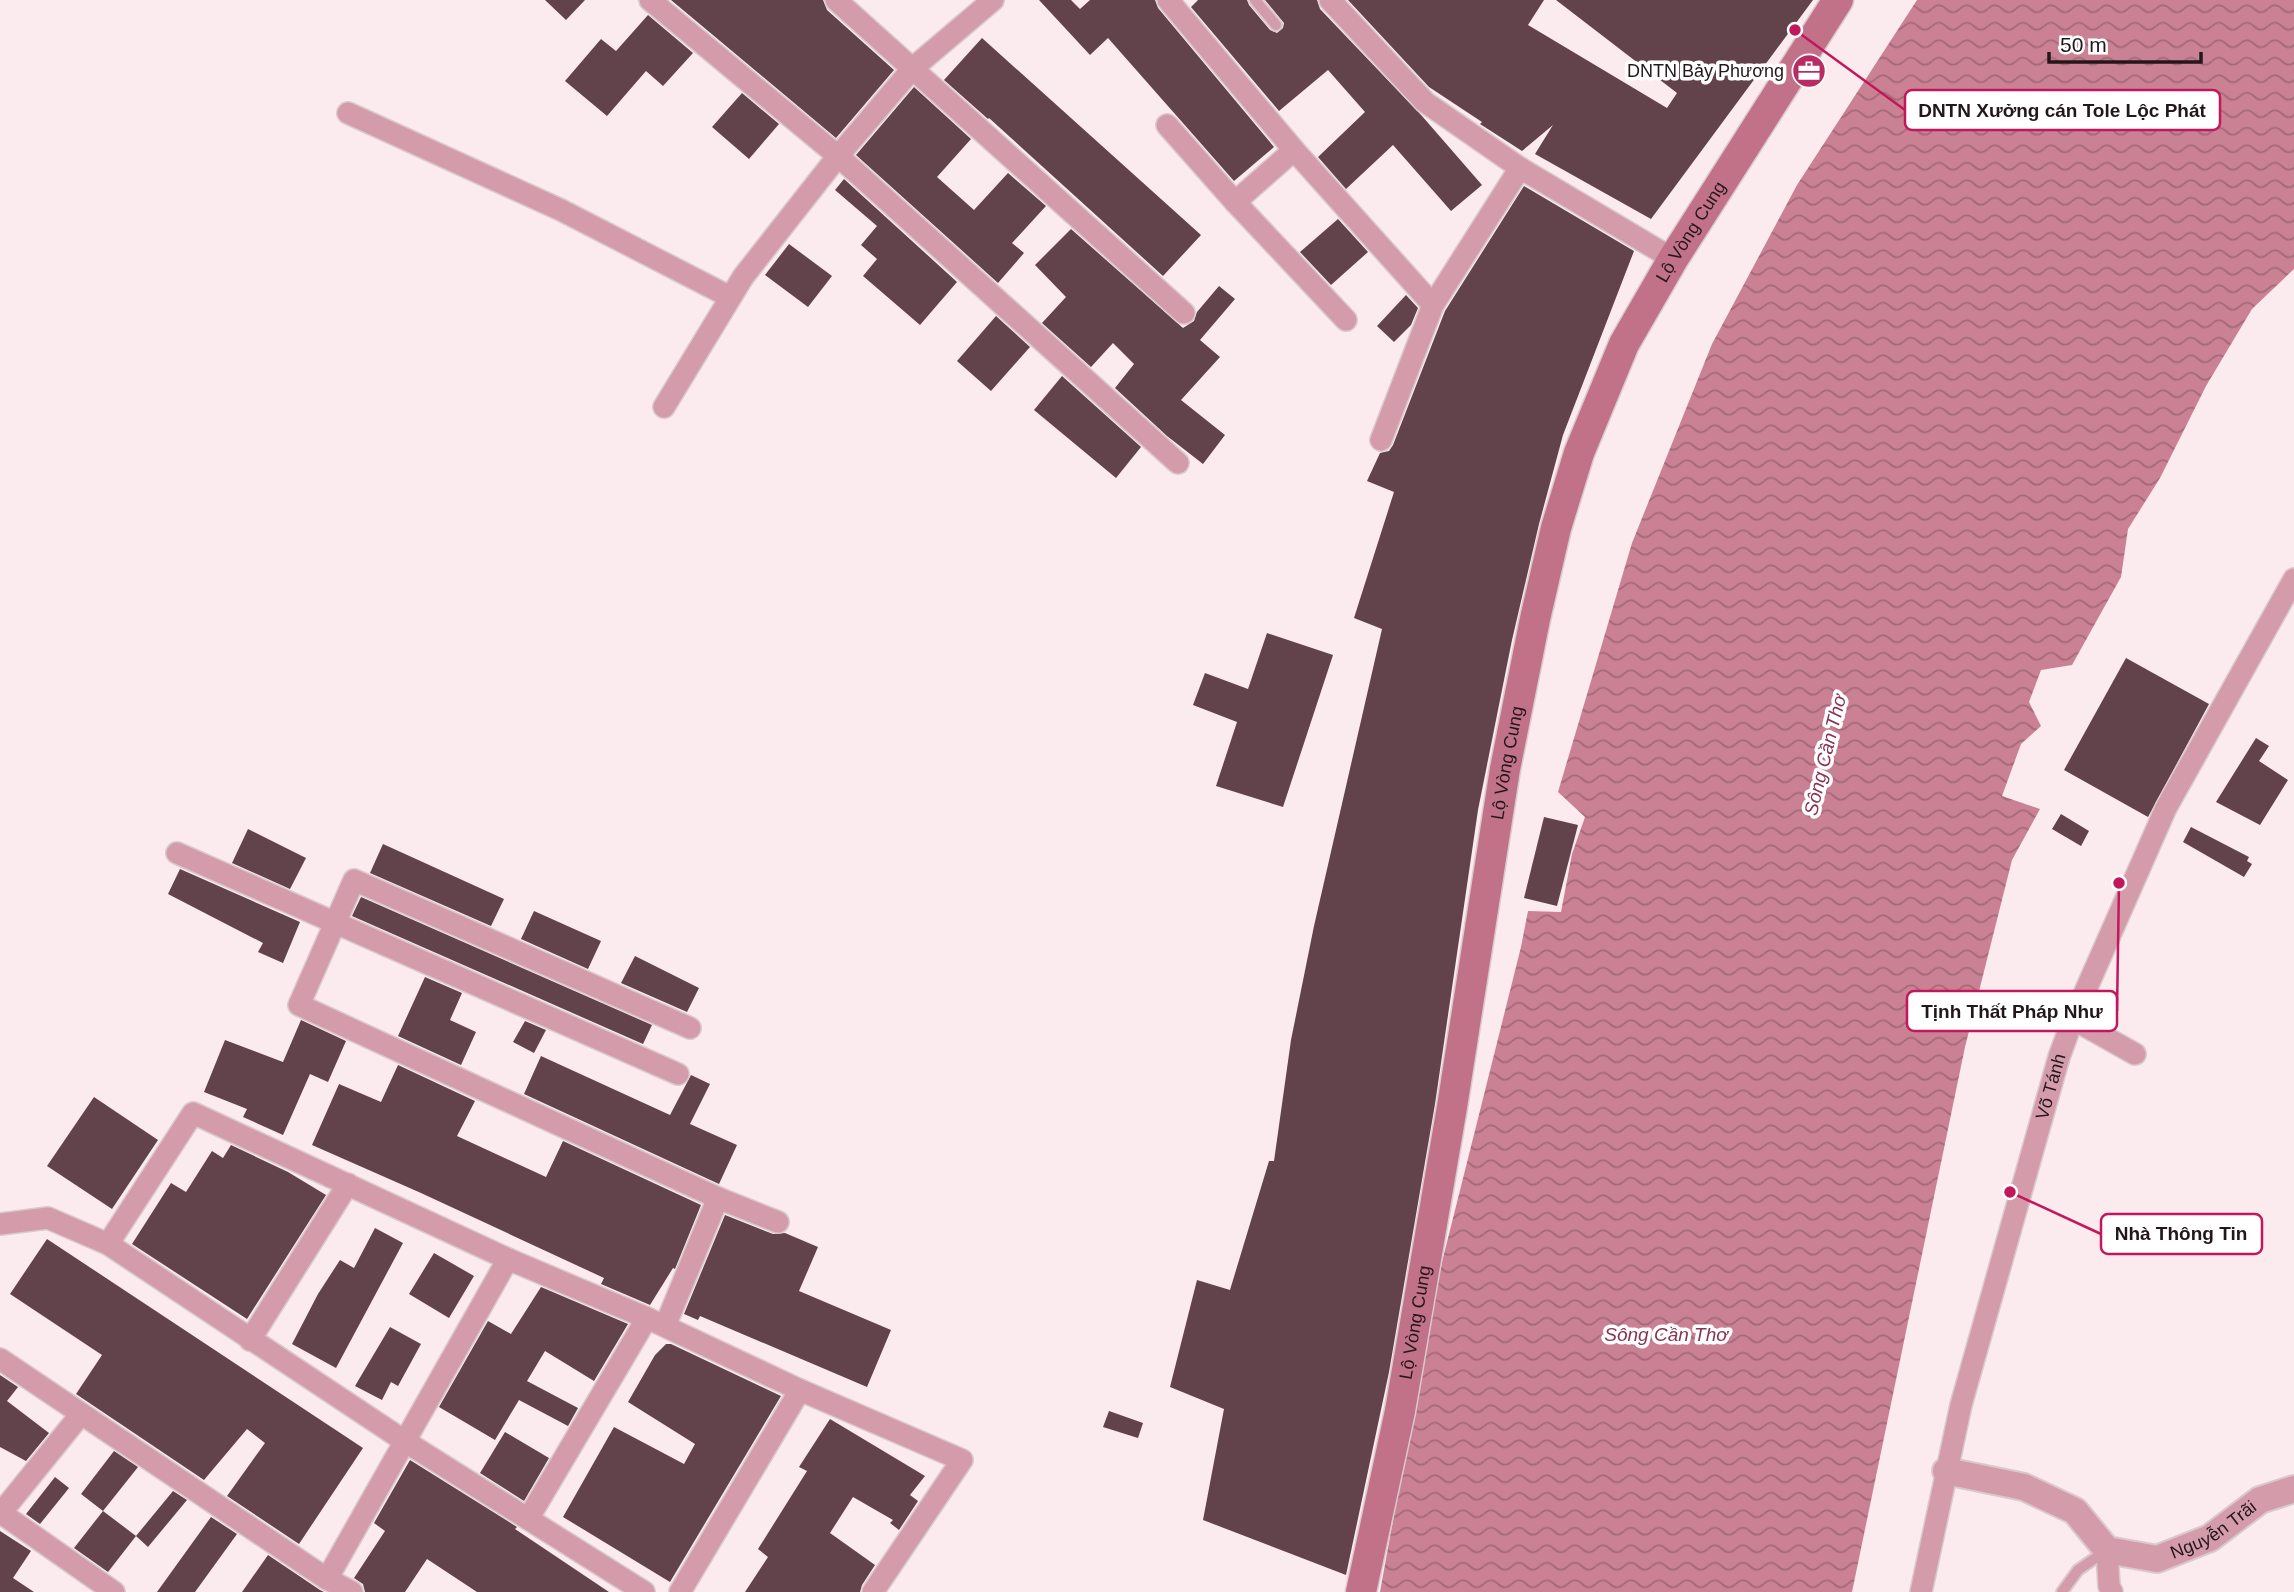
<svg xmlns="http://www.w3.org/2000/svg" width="2294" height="1592" font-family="Helvetica,sans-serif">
<defs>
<pattern id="water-waves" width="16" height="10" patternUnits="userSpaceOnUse" patternTransform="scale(1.75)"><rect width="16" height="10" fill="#ca8194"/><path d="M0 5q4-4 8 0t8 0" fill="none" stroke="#a46978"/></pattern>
</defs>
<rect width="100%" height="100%" fill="#fbebee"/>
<polygon fill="url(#water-waves)" points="1917,0 2294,0 2294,269 2252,309 2206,386 2160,478 2128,529 2121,577 2072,665 2041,670 2029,702 2041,726 2021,744 2002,796 2040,809 2012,860 1965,1047 1852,1592 1380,1592 1434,1294 1521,947 1528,911 1561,912 1572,854 1585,817 1558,792 1632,543 1712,344 1797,185"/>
<g fill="#62434b">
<polygon points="545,0 585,0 566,20"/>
<polygon points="671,0 823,0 827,10 894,70 836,138"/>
<polygon points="1039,0 1071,0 1080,9 1090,0 1155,0 1158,8 1274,147 1234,181 1108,38 1090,55"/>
<polygon points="1198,0 1247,0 1249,5 1270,30 1277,33 1283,28 1284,23 1265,0 1317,0 1320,9 1422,116 1482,185 1451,211 1393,145 1346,189 1318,157 1365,112 1328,70 1279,111 1191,7"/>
<polygon points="1348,0 1544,0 1528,25 1667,108 1677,93 1556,0 1813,0 1651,219 1535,154 1553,125 1522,151 1480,124 1482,122 1429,87"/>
<polygon points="648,15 693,53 663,86 646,71 607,116 565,81 601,39 616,51"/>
<polygon points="982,38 1201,235 1163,276 989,118 988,119 944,80"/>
<polygon points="914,87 971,139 937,177 974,210 1008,173 1046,206 1012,243 1024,253 998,283 856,155"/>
<polygon points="742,93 779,124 749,159 712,127"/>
<polygon points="844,179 957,282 920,325 863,276 877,259 861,245 877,226 835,190"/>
<polygon points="1524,186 1634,251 1563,435 1539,524 1512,640 1478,810 1435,1104 1389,1372 1346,1575 1203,1520 1224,1409 1170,1387 1197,1280 1230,1290 1269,1161 1274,1161 1291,1040 1314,926 1382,629 1354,618 1394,492 1367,481 1380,453 1389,451 1393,445 1445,311"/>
<polygon points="1338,219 1368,252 1331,285 1300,252"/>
<polygon points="1071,229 1183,328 1194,321 1197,312 1219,286 1235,299 1200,340 1220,357 1181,400 1225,435 1203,464 1167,436 1115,388 1134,364 1113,343 1091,367 1042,323 1066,297 1035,265"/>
<polygon points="789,244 832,276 808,307 765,275"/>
<polygon points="1406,295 1418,308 1411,325 1394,342 1377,326"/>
<polygon points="996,316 1030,347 991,391 957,361"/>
<polygon points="1062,376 1141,447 1116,478 1034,410"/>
<polygon points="1267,633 1333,655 1283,807 1216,786 1237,722 1193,705 1205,673 1248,689"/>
<polygon points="2126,658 2209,704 2148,817 2064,770"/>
<polygon points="2256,738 2269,746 2259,761 2288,780 2260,825 2216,802"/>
<polygon points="2061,814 2089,831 2081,846 2052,829"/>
<polygon points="1544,817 1578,825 1557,906 1524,898"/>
<polygon points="2191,827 2249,857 2247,861 2252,864 2244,877 2183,842"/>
<polygon points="248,829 306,858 290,889 232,863"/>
<polygon points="383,844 504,899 491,926 370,873"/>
<polygon points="180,869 300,922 283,963 258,952 263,943 168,894"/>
<polygon points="361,897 652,1025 643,1044 352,916"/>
<polygon points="534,911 601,941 588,969 521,939"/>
<polygon points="635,956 699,988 687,1012 621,983"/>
<polygon points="425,977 462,993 450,1020 476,1032 461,1065 398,1036"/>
<polygon points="301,1020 346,1041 328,1082 310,1074 283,1135 243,1117 247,1109 204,1092 225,1040 283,1062"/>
<polygon points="525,1021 546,1030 534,1053 513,1042"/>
<polygon points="541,1056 670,1115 691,1075 710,1084 690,1124 737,1145 719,1184 524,1094"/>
<polygon points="398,1065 475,1101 457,1136 546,1177 563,1141 701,1205 675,1269 673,1268 650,1305 601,1284 604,1278 421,1193 312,1145 339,1084 381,1102"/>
<polygon points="94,1097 158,1140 112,1209 47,1166"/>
<polygon points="231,1145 288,1172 326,1195 247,1319 132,1244 171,1183 186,1192 212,1151 223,1158"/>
<polygon points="725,1215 773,1234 785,1233 818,1247 799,1291 891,1330 867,1387 700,1316 698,1320 684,1314"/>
<polygon points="375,1228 403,1243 336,1368 292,1344 318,1294 340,1260 354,1268"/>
<polygon points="47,1239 363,1448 299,1544 227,1496 265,1443 247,1429 204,1480 76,1394 102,1355 10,1294"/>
<polygon points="434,1253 474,1276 449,1318 409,1294"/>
<polygon points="541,1287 628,1324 594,1381 545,1351 527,1381 578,1408 568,1426 519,1400 495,1440 439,1407 488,1321 511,1334"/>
<polygon points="390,1327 421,1344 398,1386 391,1382 382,1400 355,1386"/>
<polygon points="666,1344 671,1344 781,1396 670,1582 563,1517 614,1427 684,1464 695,1444 628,1402 655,1355"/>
<polygon points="0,1375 18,1387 7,1401 49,1433 26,1461 0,1447"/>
<polygon points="1109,1411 1143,1423 1138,1438 1103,1427"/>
<polygon points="830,1419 925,1476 910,1495 918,1501 899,1530 890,1523 893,1520 853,1497 830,1533 875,1565 862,1585 860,1592 745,1592 768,1557 758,1549 807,1471 799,1467"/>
<polygon points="505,1432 549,1458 524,1501 480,1473"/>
<polygon points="114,1451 138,1467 103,1511 81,1494"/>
<polygon points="410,1460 517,1527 515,1529 609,1592 477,1592 427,1559 405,1592 365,1592 363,1584 354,1578 385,1531 374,1523"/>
<polygon points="55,1477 69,1488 40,1524 26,1514"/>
<polygon points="173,1491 187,1500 148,1547 136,1536"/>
<polygon points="103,1511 136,1536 108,1572 74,1548"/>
<polygon points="211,1517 237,1534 195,1592 157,1592"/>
<polygon points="0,1531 31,1551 13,1578 34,1592 0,1592"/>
<polygon points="268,1555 320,1590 324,1592 242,1592"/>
</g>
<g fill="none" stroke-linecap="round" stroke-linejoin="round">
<g stroke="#d9c9cc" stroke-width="14">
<g id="service">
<polyline points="1255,0 1276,25"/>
<polyline points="2062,1592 2078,1570 2107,1550"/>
</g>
</g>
<g stroke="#d9c9cc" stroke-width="24">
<g id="minor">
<polyline points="650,0 838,156 1178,463"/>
<polyline points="836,0 1184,313"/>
<polyline points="1168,0 1294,150 1433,305"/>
<polyline points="1330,0 1425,102 1520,168 1673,259"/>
<polyline points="348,113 561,210 730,297"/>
<polyline points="1167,125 1235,202 1346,320"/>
<polyline points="1235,202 1294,150"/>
<polyline points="664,407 743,277 838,156 913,68 993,0"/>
<polyline points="1381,440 1433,305 1520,168"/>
<polyline points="177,853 678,1074"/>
<polyline points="2073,1019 2135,1054"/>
<polyline points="690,1028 354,880 299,1005 718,1198 778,1222"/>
<polyline points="0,1224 48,1218 108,1244 406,1442 644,1592"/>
<polyline points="108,1244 193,1113 508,1259 647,1318 800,1390 962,1460 873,1592"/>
<polyline points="665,1326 718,1198"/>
<polyline points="250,1340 348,1184"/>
<polyline points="0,1359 327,1579 352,1592"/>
<polyline points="81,1414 1,1513 114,1592"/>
<polyline points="528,1519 647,1318"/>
<polyline points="2107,1550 2109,1586 2112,1592"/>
<polyline points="327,1579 508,1259"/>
<polyline points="680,1592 800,1390"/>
<path id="s1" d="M1921,1592L1961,1405L2059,1057L2073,1019L2166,808L2294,579"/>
</g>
</g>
<g stroke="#d9c9cc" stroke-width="30">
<g id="tertiary">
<path id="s2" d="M1946,1471L2024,1487L2075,1511L2107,1550L2157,1559L2210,1538L2260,1500L2294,1489"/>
</g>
</g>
<g stroke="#d9c9cc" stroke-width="33">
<g id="secondary">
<path id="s3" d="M1361,1592L1400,1411L1452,1107L1505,769L1535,619L1556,528L1579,453L1624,344L1673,259L1838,0"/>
</g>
</g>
<use href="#service" stroke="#d49caa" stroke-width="10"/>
<use href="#minor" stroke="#d49caa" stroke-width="21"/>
<use href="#tertiary" stroke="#d49caa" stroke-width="26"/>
<use href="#secondary" stroke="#c27288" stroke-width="30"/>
</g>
<defs>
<g id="office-disc" transform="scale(1.75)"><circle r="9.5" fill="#b92c62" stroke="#fff"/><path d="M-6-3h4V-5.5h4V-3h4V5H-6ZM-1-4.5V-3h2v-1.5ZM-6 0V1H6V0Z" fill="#fff"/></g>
</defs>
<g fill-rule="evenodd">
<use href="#office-disc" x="1809" y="71"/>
</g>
<g text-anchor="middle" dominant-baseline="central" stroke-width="7" stroke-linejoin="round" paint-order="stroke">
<g font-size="18" fill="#24171a" stroke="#fff" text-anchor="end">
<text x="1784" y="71">DNTN Bảy Phương</text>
</g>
<g font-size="18" fill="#24171a" stroke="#fff">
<text stroke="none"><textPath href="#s3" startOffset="1409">Lộ Vòng Cung</textPath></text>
<text stroke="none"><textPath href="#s3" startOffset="842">Lộ Vòng Cung</textPath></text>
<text stroke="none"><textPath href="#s1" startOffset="522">Võ Tánh</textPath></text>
<text stroke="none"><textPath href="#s3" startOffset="275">Lộ Vòng Cung</textPath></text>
<text stroke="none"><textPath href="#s2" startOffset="301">Nguyễn Trãi</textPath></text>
</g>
<g font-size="19" font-style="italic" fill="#8a324f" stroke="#fff">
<text transform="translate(1825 755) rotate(-76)">Sông Cần Thơ</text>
<text x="1666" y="1334">Sông Cần Thơ</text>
</g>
</g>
<path fill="none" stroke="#c2185b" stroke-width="2.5" d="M1795 30L1905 110M2119 883L2117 1011M2010 1192L2101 1234"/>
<g fill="#c2185b" stroke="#fff" stroke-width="2.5">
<circle cx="1795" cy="30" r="7"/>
<circle cx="2119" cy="883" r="7"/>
<circle cx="2010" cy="1192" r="7"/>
</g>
<g fill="#fff" stroke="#c2185b" stroke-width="2.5">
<rect x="1905" y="90" width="315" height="40" rx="7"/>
<rect x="1907" y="991" width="210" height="40" rx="7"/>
<rect x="2101" y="1214" width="161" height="40" rx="7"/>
</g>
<g font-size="19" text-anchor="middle" font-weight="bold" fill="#24171a">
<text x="2062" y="117">DNTN Xưởng cán Tole Lộc Phát</text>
<text x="2012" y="1018">Tịnh Thất Pháp Như</text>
<text x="2181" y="1240">Nhà Thông Tin</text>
</g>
<path d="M2049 52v10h152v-10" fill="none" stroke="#24171a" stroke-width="3.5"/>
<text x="2060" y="52" font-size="21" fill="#24171a" stroke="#ffffff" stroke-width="5" paint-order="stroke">50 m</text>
</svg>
